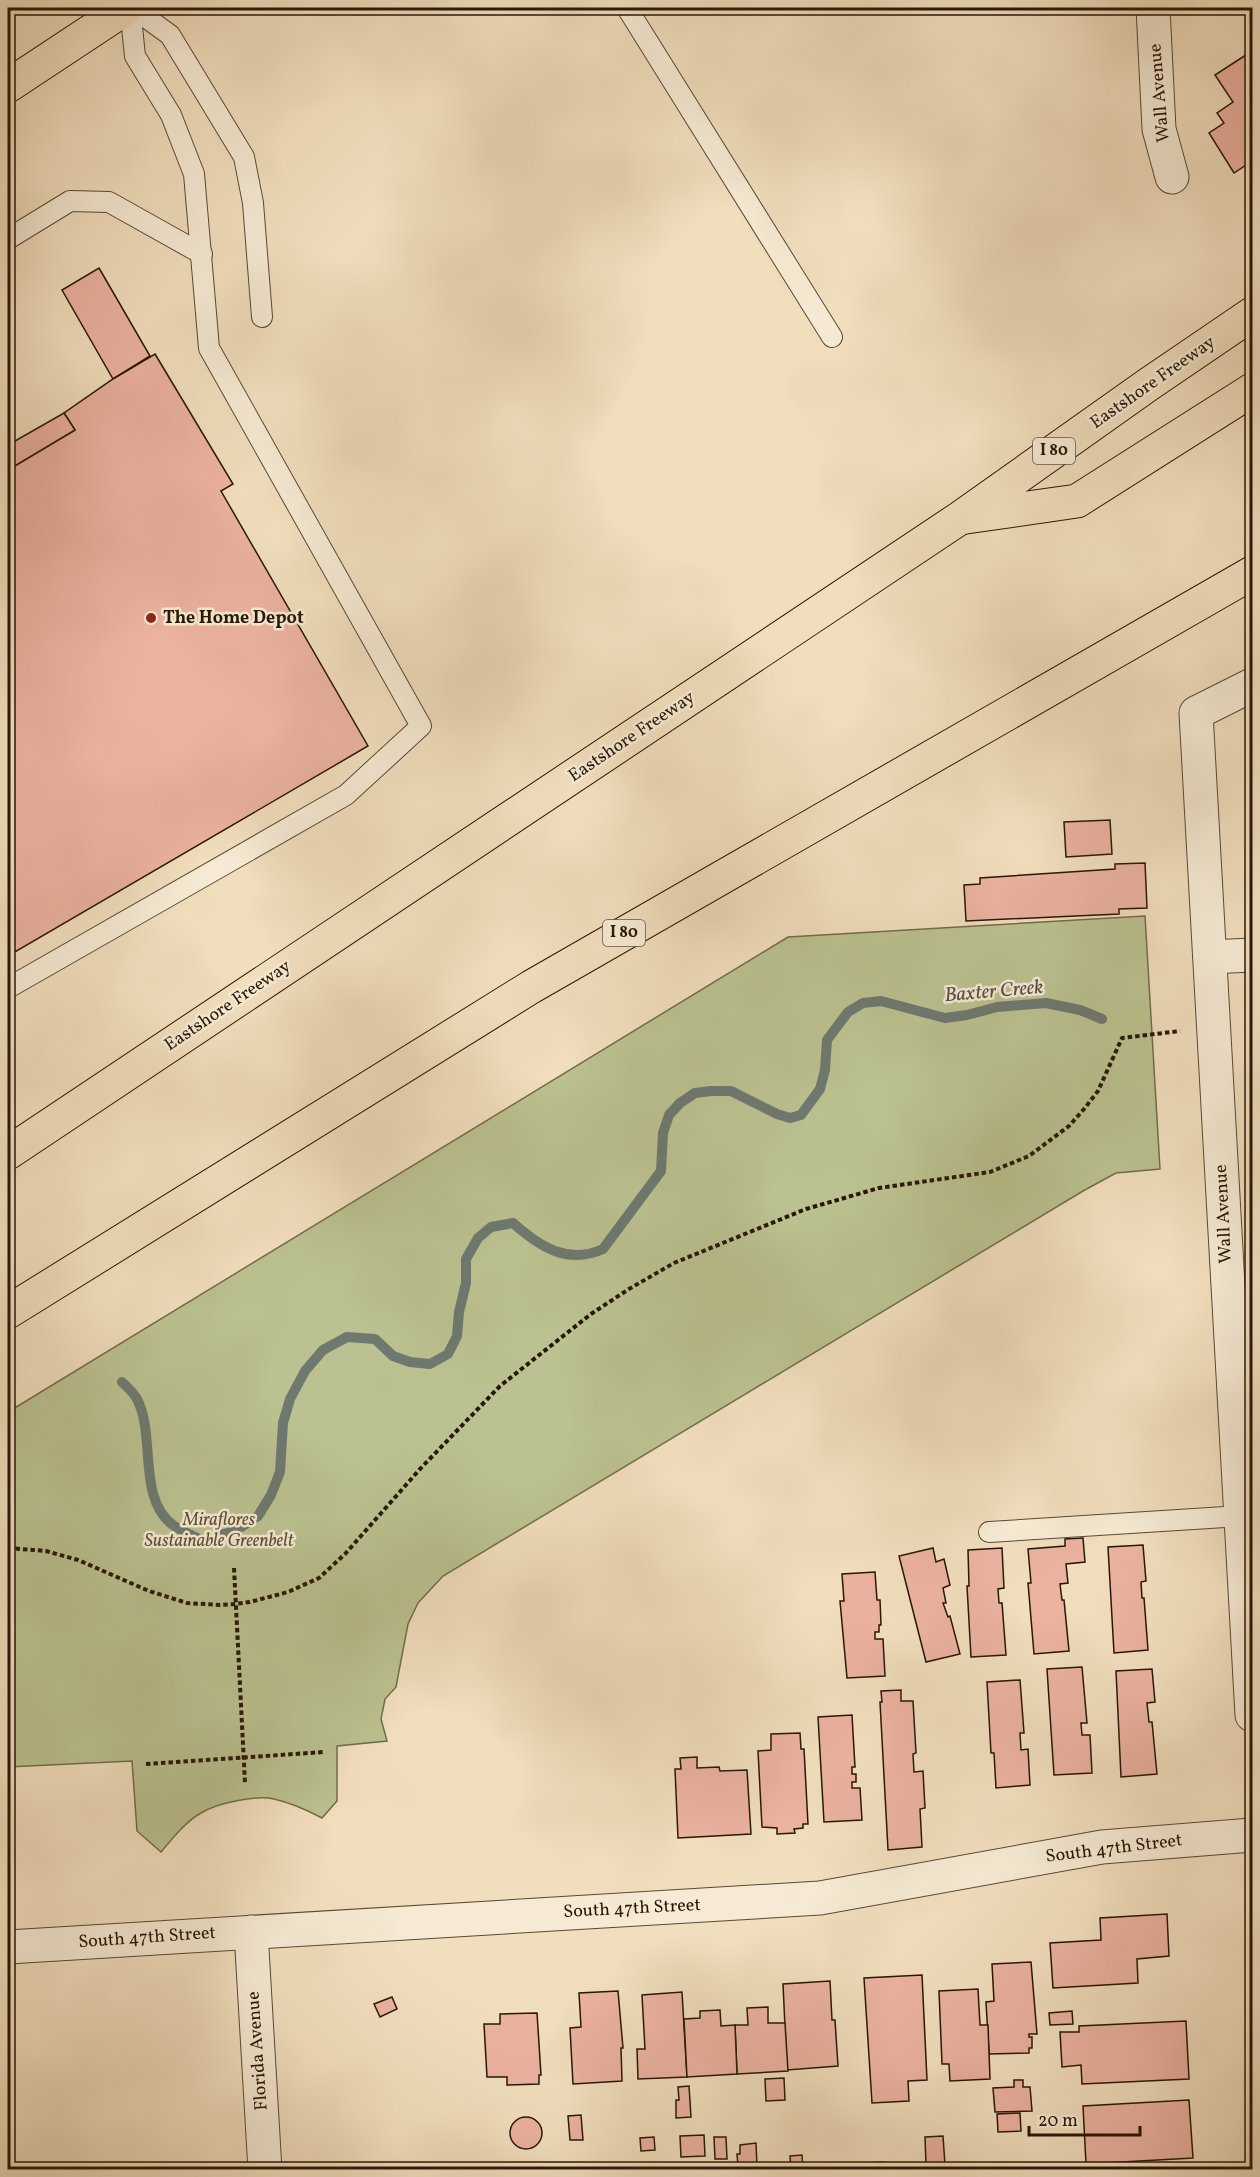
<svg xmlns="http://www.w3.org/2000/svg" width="1260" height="2177" font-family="Vollkorn,serif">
<rect width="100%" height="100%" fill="#f1debd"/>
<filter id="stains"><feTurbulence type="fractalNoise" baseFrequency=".00333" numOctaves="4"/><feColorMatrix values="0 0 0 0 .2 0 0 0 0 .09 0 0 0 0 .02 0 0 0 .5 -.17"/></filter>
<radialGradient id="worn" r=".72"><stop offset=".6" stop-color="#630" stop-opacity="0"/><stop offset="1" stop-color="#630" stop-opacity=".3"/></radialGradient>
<path fill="#bbc190" stroke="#726c4b" stroke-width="1.5" d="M1145,916L1160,1169L1116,1173L1083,1191L443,1576L418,1603L408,1624L396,1687L385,1699L381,1719L387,1741L337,1746V1801L322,1818C307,1810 291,1803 274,1799C256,1795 217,1803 201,1813C185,1822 172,1839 161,1852L137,1831L132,1761L8,1767V1412L788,937Z"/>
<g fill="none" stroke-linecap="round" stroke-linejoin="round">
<path stroke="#6e7970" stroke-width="10" d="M122,1382C127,1387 134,1393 137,1399C156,1435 137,1499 173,1525C181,1531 192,1535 201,1540L235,1531L258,1516L271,1495L280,1472L283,1423L290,1399L305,1371L323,1350L347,1337L375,1339L393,1356L410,1362L430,1364L448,1354L457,1336L459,1312L466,1283V1259L478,1238L491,1227L513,1223C540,1247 568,1265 603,1249L661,1171L663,1133L669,1115L680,1103L695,1093L711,1091H731L777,1114L790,1118L801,1115L820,1089L825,1070L827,1040L848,1012L863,1003L881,1001L945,1018L967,1015L997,1007L1046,1003L1080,1010L1102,1019"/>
</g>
<g fill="#ebb2a0" stroke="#281706" stroke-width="1.5">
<polygon points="1252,51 1252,161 1234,173 1209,133 1224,123 1217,113 1233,102 1215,75"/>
<polygon points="99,268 150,356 113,379 62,290"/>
<polygon points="155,354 233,484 221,491 368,746 8,956 8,470 75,430 64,413 113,379"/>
<polygon points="64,413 75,430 8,470 8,445"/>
<polygon points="1110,820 1112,854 1066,857 1064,822"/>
<polygon points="1145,863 1147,908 1119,909 1119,914 966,921 964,885 980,884 980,878 1115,869 1115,864"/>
<polygon points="1083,1538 1085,1562 1066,1564 1068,1583 1060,1584 1062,1600 1064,1600 1069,1651 1034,1654 1028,1583 1031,1583 1028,1549 1065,1546 1065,1539"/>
<polygon points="1143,1545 1146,1581 1141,1582 1142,1598 1144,1598 1148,1650 1114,1653 1108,1547"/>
<polygon points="933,1548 936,1562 944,1559 950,1585 943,1588 946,1603 943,1603 948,1617 950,1616 960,1654 926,1662 899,1556"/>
<polygon points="1002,1548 1004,1588 998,1589 999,1603 1002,1603 1006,1655 971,1657 967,1586 969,1586 968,1550"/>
<polygon points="875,1572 877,1600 880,1600 881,1625 879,1625 879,1632 875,1632 875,1639 883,1639 885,1676 847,1678 840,1601 844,1601 842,1574"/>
<polygon points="1082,1667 1087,1723 1081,1723 1082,1735 1090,1735 1092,1773 1054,1775 1047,1669"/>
<polygon points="1152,1669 1155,1702 1147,1703 1149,1722 1152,1722 1157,1774 1121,1777 1116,1671"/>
<polygon points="1020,1680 1024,1733 1020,1733 1021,1750 1028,1749 1030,1785 996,1788 994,1753 991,1753 987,1682"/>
<polygon points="901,1690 901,1701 913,1701 916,1753 913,1754 914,1772 923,1771 925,1808 920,1809 922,1847 888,1850 880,1702 882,1702 881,1691"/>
<polygon points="852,1715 855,1767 852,1767 852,1774 856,1774 856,1782 852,1782 852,1788 860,1788 862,1820 824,1822 818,1717"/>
<polygon points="800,1733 801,1749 804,1749 808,1824 803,1824 803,1828 794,1829 795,1833 777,1834 777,1828 762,1827 758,1751 771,1750 771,1734"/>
<polygon points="697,1757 697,1768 719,1767 720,1771 747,1770 751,1834 678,1838 675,1769 681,1769 680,1758"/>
<polygon points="1167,1914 1169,1956 1137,1959 1138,1983 1053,1988 1050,1943 1101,1940 1100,1918"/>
<polygon points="1031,1962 1037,2034 1029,2034 1029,2037 1032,2037 1032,2048 1029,2048 1029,2053 989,2054 986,2002 994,2001 992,1964"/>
<polygon points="922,1975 927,2080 908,2081 909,2101 872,2103 864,1978"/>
<polygon points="830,1981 832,2020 835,2020 838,2066 787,2070 783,1984"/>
<polygon points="978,1989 980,2025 988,2025 990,2079 950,2081 949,2064 942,2064 939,1991"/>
<polygon points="618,1991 623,2048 621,2048 622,2081 573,2084 570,2028 581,2027 579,1993"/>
<polygon points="682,1992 687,2077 638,2079 637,2049 645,2049 642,1995"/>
<polygon points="392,1997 397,2009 380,2017 374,2004"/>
<polygon points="768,2007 768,2023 785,2023 788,2071 737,2074 735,2025 748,2025 747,2008"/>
<polygon points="720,2010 721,2026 735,2025 737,2074 687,2077 684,2019 700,2018 700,2011"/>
<polygon points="1072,2011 1073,2024 1050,2025 1049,2013"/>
<polygon points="537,2013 541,2075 539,2075 539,2084 507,2085 507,2077 487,2077 484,2024 500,2024 500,2014"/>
<polygon points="1186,2021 1189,2079 1082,2084 1081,2065 1062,2067 1060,2032 1079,2032 1079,2026"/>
<polygon points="784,2078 785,2100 766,2101 765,2079"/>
<polygon points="1014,2080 1023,2080 1023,2087 1030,2087 1032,2111 995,2112 993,2088 1014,2087"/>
<polygon points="689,2086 691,2117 676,2118 676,2100 679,2100 678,2087"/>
<polygon points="1189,2100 1193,2158 1086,2164 1083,2106"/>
<polygon points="1020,2113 1021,2131 998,2132 997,2114"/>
<polygon points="581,2115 583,2140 570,2140 568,2116"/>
<circle cx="526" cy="2133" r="16"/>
<polygon points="704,2135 705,2156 681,2157 680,2136"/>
<polygon points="943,2136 945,2165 926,2165 925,2137"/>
<polygon points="654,2137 655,2150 641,2151 640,2138"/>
<polygon points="714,2137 726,2137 727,2159 715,2159"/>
<polygon points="756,2143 757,2166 738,2166 737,2154 740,2154 740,2145"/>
<polygon points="802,2155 803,2170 791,2170 790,2156"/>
<polygon points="884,2162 885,2170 849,2170 848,2164"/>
<polygon points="545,2166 545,2170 494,2170 494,2167"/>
</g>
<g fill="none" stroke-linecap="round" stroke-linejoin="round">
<g stroke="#5a4934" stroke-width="22">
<g id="service">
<polyline points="133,8 170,35 244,157 253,203 262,317"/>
<polyline points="627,8 832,337"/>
<polyline points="8,239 70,201 109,202 202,254"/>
<polyline points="8,988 346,795 421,726 209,348 194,174 171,115 135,56 130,8"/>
<polyline points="989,1532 1241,1516"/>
</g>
</g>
<g stroke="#5a4934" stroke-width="35">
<g id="minor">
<polyline points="1153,8 1159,129 1172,177"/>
<polyline points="1252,685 1196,713 1252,1715"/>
<polyline points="1210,957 1252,955"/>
<polyline points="251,1932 265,2170"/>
<polyline points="8,1947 820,1898 1102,1847 1252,1835"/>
</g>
</g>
<g stroke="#281706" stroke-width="35">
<polyline id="primary" points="8,86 126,8"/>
</g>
<g stroke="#281706" stroke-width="35">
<g id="motorway">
<polyline points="966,517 1077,501 1252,390"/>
<polyline points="8,1153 960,518 1149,384 1252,314"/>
<polyline points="8,1312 531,987 1252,573"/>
</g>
</g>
<g stroke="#281706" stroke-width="4" stroke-dasharray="4.5 3" stroke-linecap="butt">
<polyline points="8,1548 46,1551 78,1560 149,1591 187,1603 220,1605 235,1604 250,1602 288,1592 319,1578 345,1554 420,1469 500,1386 591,1314 629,1289 674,1263 806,1209 879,1188 990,1172 1029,1156 1069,1126 1084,1109 1098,1091 1122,1038 1180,1031"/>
<polyline points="234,1568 245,1783"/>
<polyline points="146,1764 324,1752"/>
</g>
<use href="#service" stroke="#f6ead4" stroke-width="20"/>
<use href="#minor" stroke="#f6ead4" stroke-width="33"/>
<use href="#primary" stroke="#f1debd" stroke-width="33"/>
<use href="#motorway" stroke="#f1debd" stroke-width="33"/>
</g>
<circle fill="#8f2418" stroke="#f6ead4" stroke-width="2" cx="151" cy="618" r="6"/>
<g text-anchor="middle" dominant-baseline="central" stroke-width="5" stroke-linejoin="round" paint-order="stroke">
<g fill="#f6ead4" stroke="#665644" stroke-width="1.5">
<rect x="1033" y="438" width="42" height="26" rx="4.5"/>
<rect x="603" y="920" width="42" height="26" rx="4.5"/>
</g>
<g font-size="16" font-weight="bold" fill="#281706">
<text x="1054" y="451">I 80</text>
<text x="624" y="933">I 80</text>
</g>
<g font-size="18" fill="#281706" stroke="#f6ead4">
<text transform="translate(1160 93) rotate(-95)">Wall Avenue</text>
<text transform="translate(1153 383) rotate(-35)">Eastshore Freeway</text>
<text transform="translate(632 737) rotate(-34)">Eastshore Freeway</text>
<text transform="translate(228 1006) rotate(-34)">Eastshore Freeway</text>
<text transform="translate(1224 1214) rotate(-93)">Wall Avenue</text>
<text transform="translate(1114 1849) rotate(-7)">South 47th Street</text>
<text transform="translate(632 1909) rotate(-3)">South 47th Street</text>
<text transform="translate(147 1938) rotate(-4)">South 47th Street</text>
<text transform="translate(258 2051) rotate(-94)">Florida Avenue</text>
</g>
<g font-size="18" font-weight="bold" fill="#281706" stroke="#f6ead4" text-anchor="start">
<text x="163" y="618">The Home Depot</text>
</g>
<g font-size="18" font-style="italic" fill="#5b5236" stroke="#f6ead4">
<text x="219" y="1520">Miraflores<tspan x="219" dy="21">Sustainable Greenbelt</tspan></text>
</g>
<g font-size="20" font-style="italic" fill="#515044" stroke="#f6ead4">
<text transform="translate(994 992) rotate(-5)">Baxter Creek</text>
</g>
</g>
<rect width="1260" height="2177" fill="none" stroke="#f1debd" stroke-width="30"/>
<rect x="9" y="9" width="1242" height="2159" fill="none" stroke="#281706" stroke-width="3"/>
<rect x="15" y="15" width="1230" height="2147" fill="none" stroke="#281706" stroke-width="1.5"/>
<path d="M1029 2126v9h111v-9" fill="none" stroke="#281706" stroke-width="3"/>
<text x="1038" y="2126" font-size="18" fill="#281706" stroke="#f6ead4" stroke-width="4.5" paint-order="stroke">20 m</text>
<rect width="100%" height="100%" filter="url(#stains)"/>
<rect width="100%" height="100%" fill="url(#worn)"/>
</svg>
